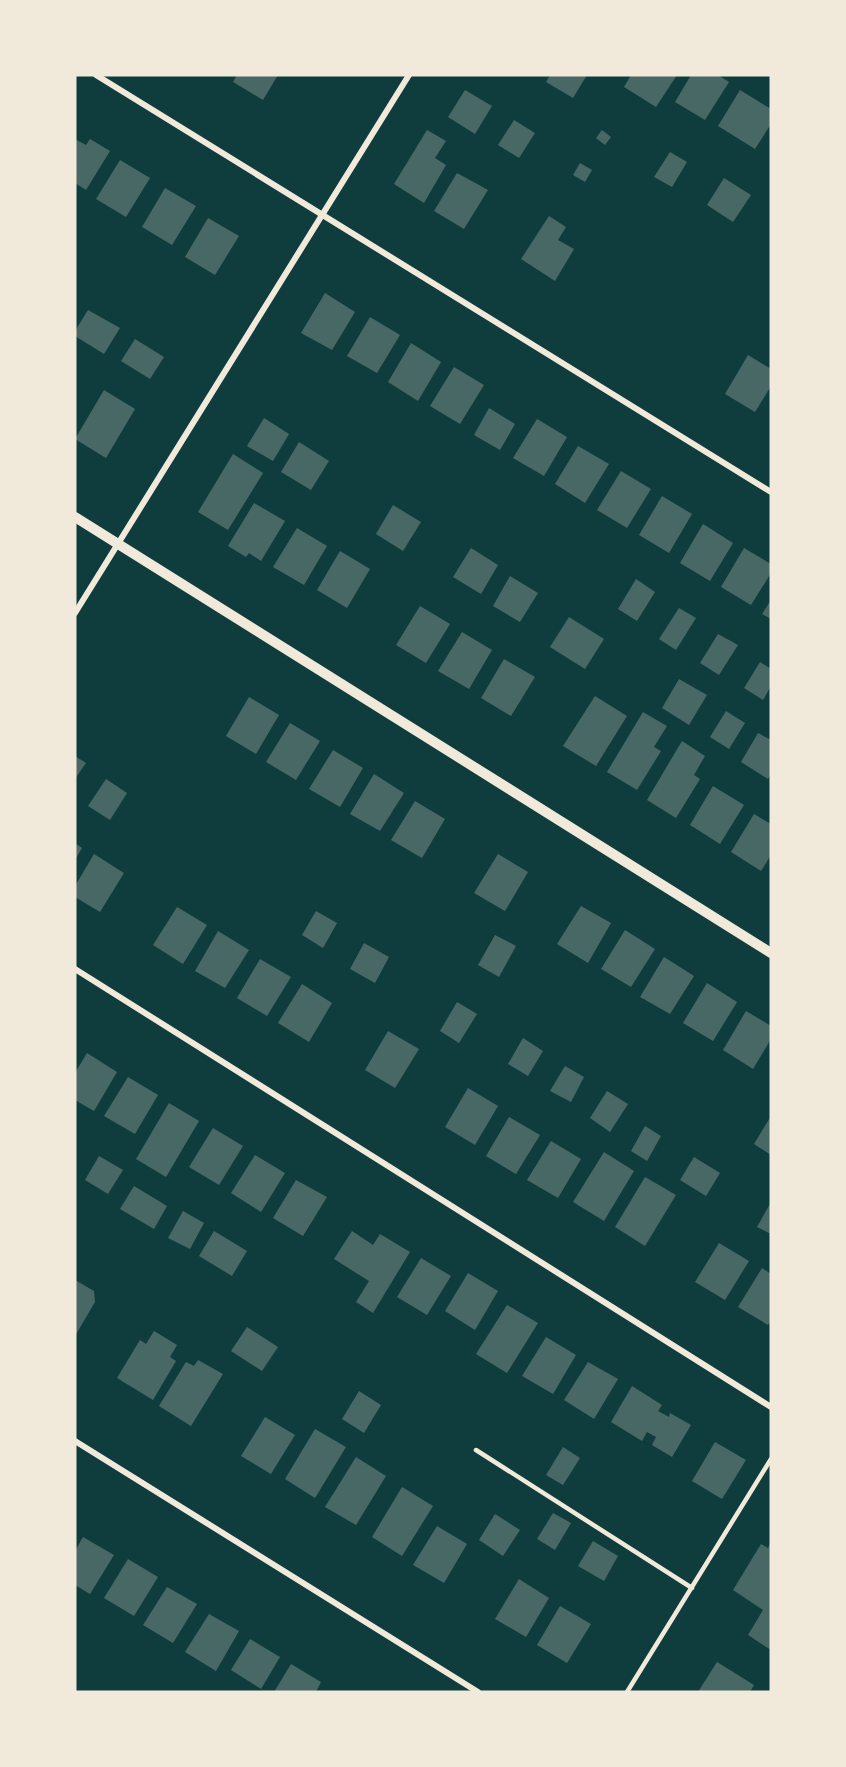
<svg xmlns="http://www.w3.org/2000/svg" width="846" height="1767" font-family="'Archivo Narrow',sans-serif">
<rect width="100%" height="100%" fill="#0f3d3e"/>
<g fill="#486865">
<polygon points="237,75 278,75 263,100 233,82"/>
<polygon points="550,75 587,75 573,98 546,82"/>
<polygon points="631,75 677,75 656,107 624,87"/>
<polygon points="691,75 718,75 729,82 705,120 675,102"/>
<polygon points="465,90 492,106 475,134 448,117"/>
<polygon points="740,90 771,109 771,124 755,149 718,126"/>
<polygon points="514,120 535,133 519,158 498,145"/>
<polygon points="427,130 446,141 435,158 446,165 424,203 394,184"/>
<polygon points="602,130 611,137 605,145 596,138"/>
<polygon points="75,139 86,145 90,139 110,151 86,190 75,183"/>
<polygon points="670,152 687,162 672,187 654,177"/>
<polygon points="120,160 150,178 126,217 96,199"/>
<polygon points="580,163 592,170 585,182 573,175"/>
<polygon points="457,173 488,190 464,229 434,211"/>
<polygon points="724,178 751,195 733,222 707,205"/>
<polygon points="165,188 196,206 172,245 142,227"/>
<polygon points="549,216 566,227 558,240 574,249 555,281 521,259"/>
<polygon points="208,218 239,236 215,275 185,257"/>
<polygon points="325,293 355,312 332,350 301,333"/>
<polygon points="88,310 120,328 104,354 75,336 75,331"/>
<polygon points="370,317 400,335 377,373 347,356"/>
<polygon points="135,339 164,357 150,379 121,361"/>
<polygon points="411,343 441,362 418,401 388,382"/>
<polygon points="748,355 771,369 771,386 755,412 725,394"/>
<polygon points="454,367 484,385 460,424 430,406"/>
<polygon points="104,390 135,409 106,458 75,439"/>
<polygon points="489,408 515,424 500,450 474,435"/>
<polygon points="264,418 289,434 273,461 247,446"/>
<polygon points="537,419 567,437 544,476 513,458"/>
<polygon points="299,442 329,461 311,490 281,472"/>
<polygon points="578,446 609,464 585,503 555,484"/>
<polygon points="233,454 263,473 228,530 198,512"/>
<polygon points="621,471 651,489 627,528 597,510"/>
<polygon points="662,496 692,514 669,553 639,535"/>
<polygon points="254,503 285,521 261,561 249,553 246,557 228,546"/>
<polygon points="393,505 421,522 403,551 376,534"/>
<polygon points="703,524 733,543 710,581 680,563"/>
<polygon points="297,528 327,546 304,585 273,567"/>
<polygon points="471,548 498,565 481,594 453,577"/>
<polygon points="744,548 771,564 771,573 751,605 721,587"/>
<polygon points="340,551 370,569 347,608 317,590"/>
<polygon points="510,576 538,593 520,622 493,606"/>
<polygon points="636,579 655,592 637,621 618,609"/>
<polygon points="771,600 771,619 762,614"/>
<polygon points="420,606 450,624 426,663 396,645"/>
<polygon points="679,608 696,618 676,650 659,639"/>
<polygon points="569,617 604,639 585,669 550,647"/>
<polygon points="462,632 492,650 469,689 438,671"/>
<polygon points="718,634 738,645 719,675 700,663"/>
<polygon points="504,659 535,677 511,716 481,698"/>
<polygon points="760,662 771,669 771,686 763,700 744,688"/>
<polygon points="679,679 707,695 689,725 662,708"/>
<polygon points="595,696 627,716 596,766 563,746"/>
<polygon points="249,697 279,715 256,754 226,736"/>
<polygon points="726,711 745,723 729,749 710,737"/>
<polygon points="643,712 667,726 654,747 661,751 637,790 607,772"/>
<polygon points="290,723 320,741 296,780 266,762"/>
<polygon points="758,733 771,740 771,774 768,779 741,762"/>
<polygon points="682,741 705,756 694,775 700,779 676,818 647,800"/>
<polygon points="333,750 363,768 340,807 309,789"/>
<polygon points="75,756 86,763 75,779"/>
<polygon points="374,774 404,793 380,831 350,814"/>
<polygon points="106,779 127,793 110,820 88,806"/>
<polygon points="713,786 744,805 720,844 690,825"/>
<polygon points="415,801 445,819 422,858 391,840"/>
<polygon points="754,814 771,824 771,855 761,871 731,852"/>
<polygon points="75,843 82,848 75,860"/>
<polygon points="94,854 124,873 100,912 75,897 75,886"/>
<polygon points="498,854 528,872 505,911 474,893"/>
<polygon points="581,906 611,923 588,963 557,944"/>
<polygon points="177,907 207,925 183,964 153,945"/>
<polygon points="316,911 337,923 323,948 302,935"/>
<polygon points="625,930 655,949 631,987 601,969"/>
<polygon points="218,931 249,950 225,988 195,971"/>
<polygon points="495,935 516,946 499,977 478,965"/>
<polygon points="364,943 389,957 375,983 350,969"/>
<polygon points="664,957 694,976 670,1014 640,997"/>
<polygon points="260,959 291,977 267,1016 237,998"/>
<polygon points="707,983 737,1002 713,1041 683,1023"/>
<polygon points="302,984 332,1003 309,1042 278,1023"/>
<polygon points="457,1002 477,1014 459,1043 440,1031"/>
<polygon points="746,1011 771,1026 771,1039 753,1069 723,1050"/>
<polygon points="388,1031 419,1049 395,1088 365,1070"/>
<polygon points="523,1038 543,1051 528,1076 508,1064"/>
<polygon points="87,1053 117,1072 94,1111 75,1100 75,1073"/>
<polygon points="565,1066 584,1077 571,1102 550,1091"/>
<polygon points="128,1077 158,1095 135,1134 104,1116"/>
<polygon points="468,1088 498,1106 475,1145 445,1127"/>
<polygon points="607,1091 628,1104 610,1132 590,1118"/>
<polygon points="169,1103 199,1121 166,1177 136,1159"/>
<polygon points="771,1116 771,1155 754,1144"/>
<polygon points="509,1117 540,1135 516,1174 486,1156"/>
<polygon points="645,1126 661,1136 647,1161 631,1151"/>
<polygon points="213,1128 243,1146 219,1185 189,1167"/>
<polygon points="551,1141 581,1159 558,1198 527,1180"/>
<polygon points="604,1152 634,1171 604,1221 573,1202"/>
<polygon points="255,1155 285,1173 261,1212 231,1193"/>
<polygon points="99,1156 123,1170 108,1194 85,1180"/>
<polygon points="694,1157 720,1173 706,1196 680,1180"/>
<polygon points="645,1177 676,1195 645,1246 615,1227"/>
<polygon points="296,1180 327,1197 303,1236 273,1218"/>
<polygon points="134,1186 167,1206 154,1229 120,1209"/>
<polygon points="771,1202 771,1234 757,1227"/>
<polygon points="183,1211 204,1223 190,1249 168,1238"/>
<polygon points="214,1231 247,1251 232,1276 199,1256"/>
<polygon points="352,1231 373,1245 380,1234 410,1252 373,1313 356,1302 369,1281 334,1259"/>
<polygon points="719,1243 749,1261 725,1300 695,1282"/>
<polygon points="421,1258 451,1276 427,1315 397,1297"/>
<polygon points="762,1268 771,1274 771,1321 768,1325 738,1307"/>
<polygon points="468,1273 498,1291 475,1330 445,1311"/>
<polygon points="75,1280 94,1291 95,1302 75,1336"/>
<polygon points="507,1305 538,1323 507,1373 476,1354"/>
<polygon points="247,1327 278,1347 262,1371 231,1351"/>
<polygon points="154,1331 177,1345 170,1357 176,1361 153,1400 117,1378 140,1340 146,1344"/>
<polygon points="546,1337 576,1355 553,1394 522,1376"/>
<polygon points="198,1360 223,1374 191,1426 159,1406 186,1362 194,1366"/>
<polygon points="588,1362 618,1379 594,1419 564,1400"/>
<polygon points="632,1386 662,1405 658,1411 669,1417 670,1413 691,1425 672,1457 652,1445 656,1437 647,1432 642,1441 611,1422"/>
<polygon points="359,1391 381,1405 364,1433 342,1419"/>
<polygon points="265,1417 295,1435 271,1474 241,1456"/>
<polygon points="315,1429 346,1447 315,1498 285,1479"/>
<polygon points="715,1442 746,1460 722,1499 692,1481"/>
<polygon points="563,1447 580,1458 563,1485 546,1475"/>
<polygon points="356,1457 386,1476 356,1525 325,1507"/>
<polygon points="402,1487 433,1506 402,1556 372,1537"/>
<polygon points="553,1513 571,1523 555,1550 537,1539"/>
<polygon points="495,1514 520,1530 503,1556 479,1540"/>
<polygon points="437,1526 467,1544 444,1583 413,1565"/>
<polygon points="83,1537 114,1555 90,1594 75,1585 75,1551"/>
<polygon points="593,1541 618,1556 604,1581 578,1566"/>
<polygon points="771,1542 771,1650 748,1635 763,1610 733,1590 761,1544 768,1548"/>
<polygon points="128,1559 158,1577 134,1616 104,1598"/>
<polygon points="519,1579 549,1598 526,1637 495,1619"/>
<polygon points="167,1587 197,1604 173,1643 143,1625"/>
<polygon points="560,1606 591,1624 567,1663 537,1645"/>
<polygon points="209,1614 239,1631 216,1671 185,1652"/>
<polygon points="250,1639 280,1657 261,1689 231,1670"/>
<polygon points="717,1662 754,1685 750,1692 698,1692"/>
<polygon points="291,1664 321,1682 316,1692 274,1692"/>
</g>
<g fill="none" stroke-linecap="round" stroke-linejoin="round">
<g stroke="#f1e9da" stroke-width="4.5">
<polyline points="476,1450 692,1588"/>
<polyline points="627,1692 771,1459"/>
</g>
<g stroke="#f1e9da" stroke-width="6">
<polyline points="96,75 771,492"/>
<polyline points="75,613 409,75"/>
<polyline points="75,969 771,1407"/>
<polyline points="75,1441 478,1692"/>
</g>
<polyline stroke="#f1e9da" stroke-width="10" points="75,517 771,953"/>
</g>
<rect width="846" height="1767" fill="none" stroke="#f1e9da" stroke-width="153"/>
</svg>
